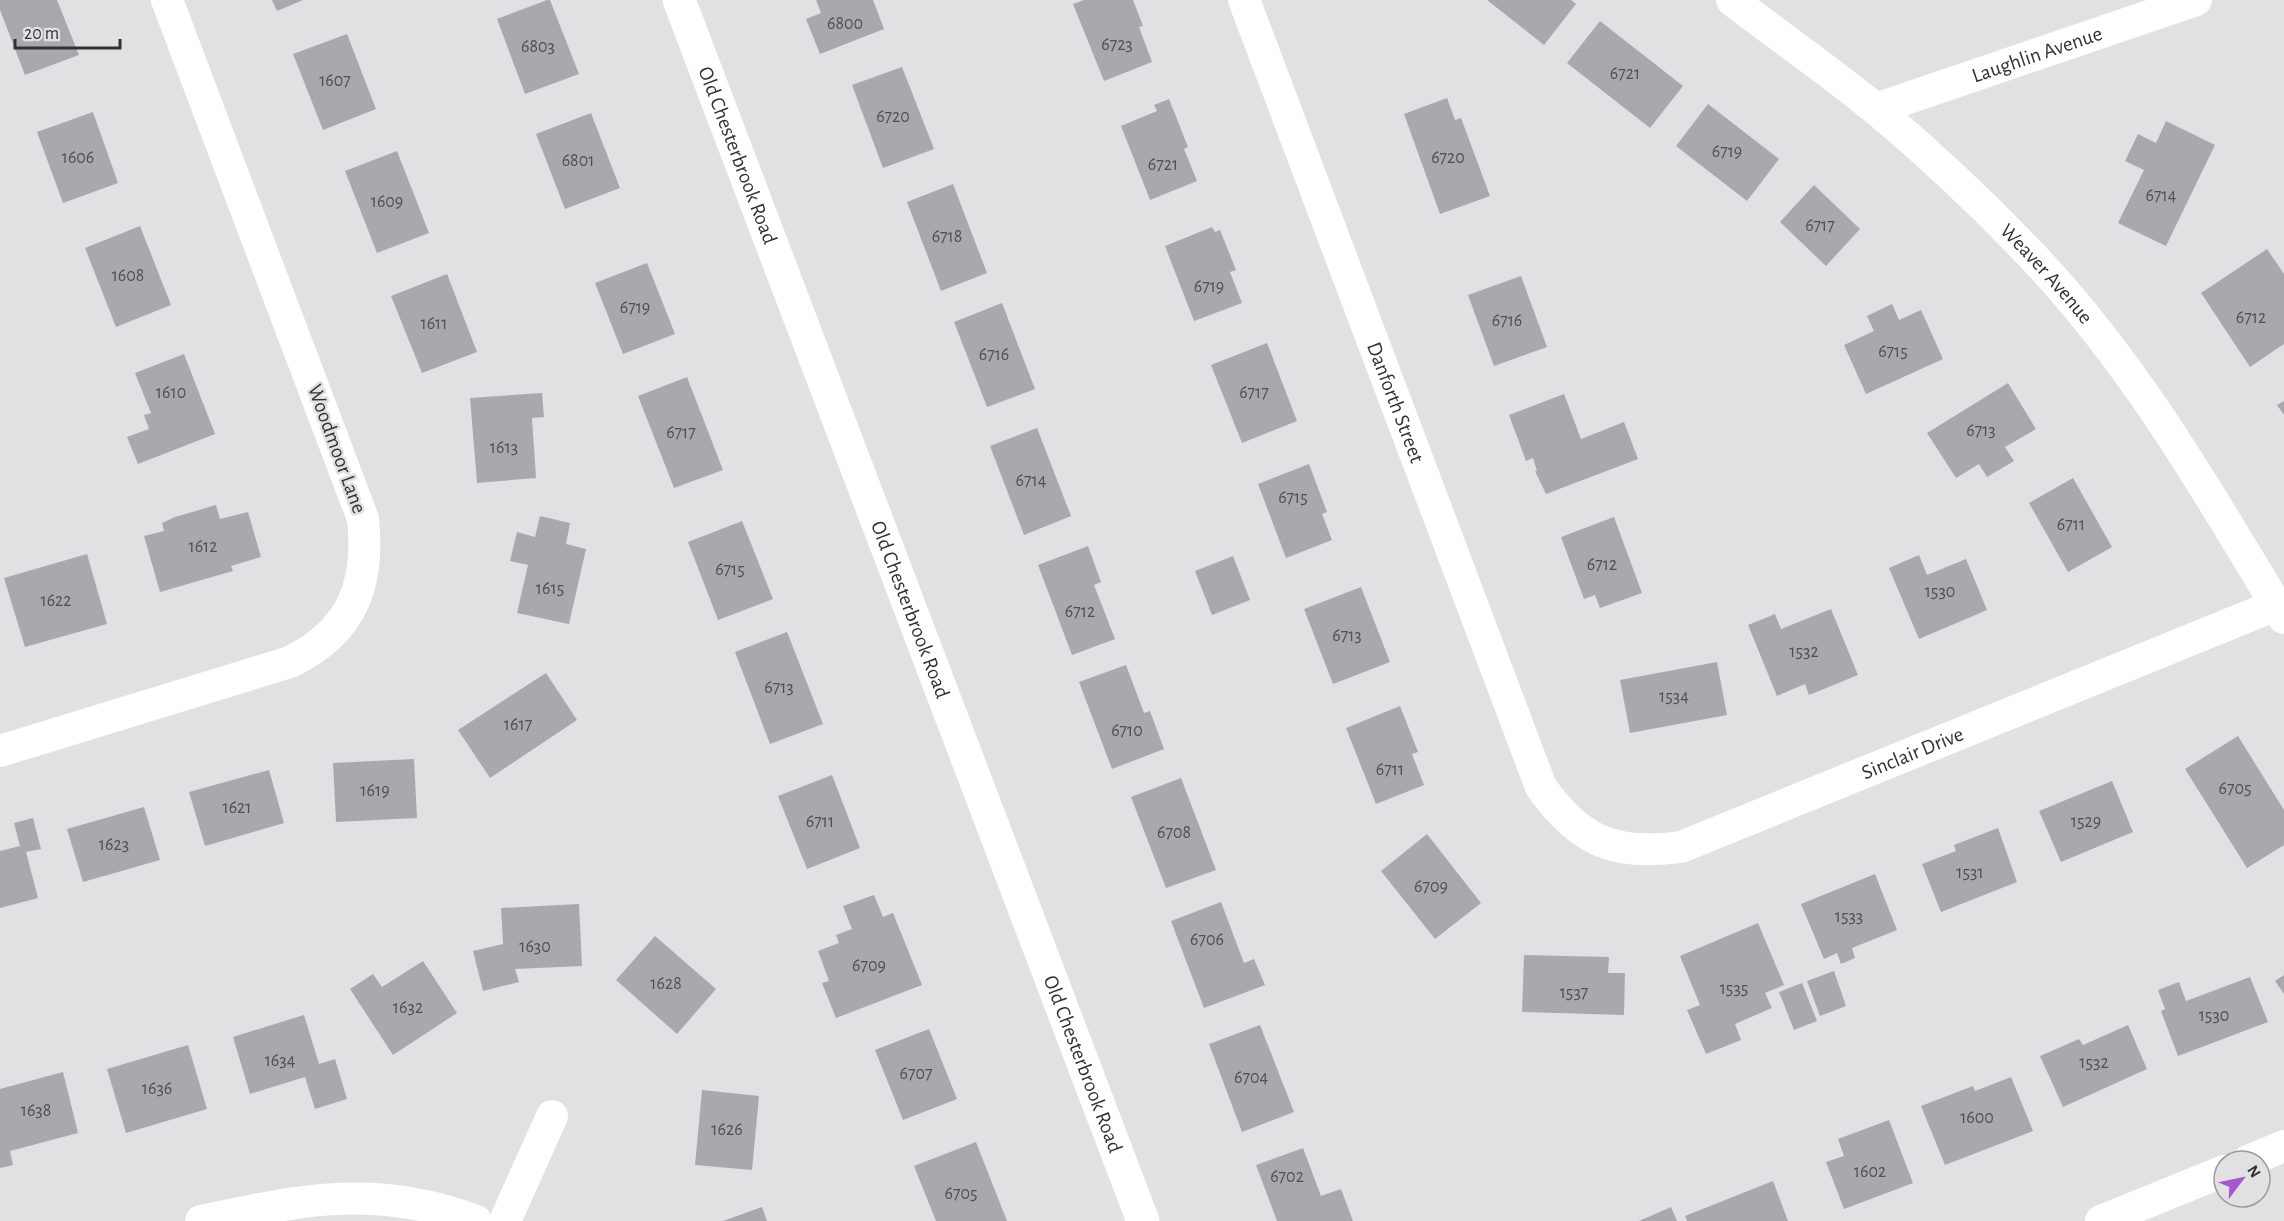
<svg xmlns="http://www.w3.org/2000/svg" width="2284" height="1221" font-family="'Alegreya Sans',sans-serif">
<rect width="100%" height="100%" fill="#e3e0e4"/>
<g fill="#aaa8ac">
<polygon points="0,0 57,0 79,55 25,75 0,10"/>
<polygon points="272,0 303,0 277,11"/>
<polygon points="547,0 550,0 579,74 525,94 497,19"/>
<polygon points="816,0 873,0 884,29 820,54 806,19 821,13"/>
<polygon points="1084,0 1133,0 1143,26 1139,27 1152,62 1104,81 1073,4"/>
<polygon points="1487,0 1571,0 1576,4 1544,45"/>
<polygon points="1600,21 1683,86 1650,128 1567,63"/>
<polygon points="347,34 376,109 323,130 293,54"/>
<polygon points="902,67 934,149 883,168 852,85"/>
<polygon points="1447,98 1455,120 1461,118 1490,196 1440,214 1404,114"/>
<polygon points="1169,99 1188,147 1184,149 1197,181 1150,200 1121,126 1157,111 1154,105"/>
<polygon points="1708,104 1779,159 1747,201 1676,146"/>
<polygon points="93,112 118,183 63,203 37,132"/>
<polygon points="591,113 620,188 565,209 536,134"/>
<polygon points="2166,121 2215,145 2166,246 2118,223 2144,170 2125,161 2138,134 2156,143"/>
<polygon points="397,151 429,233 377,253 345,171"/>
<polygon points="953,184 987,273 941,291 907,202"/>
<polygon points="1814,185 1860,229 1826,266 1780,222"/>
<polygon points="140,226 171,305 116,327 85,248"/>
<polygon points="1212,227 1215,232 1220,230 1236,270 1230,272 1242,303 1194,321 1165,246"/>
<polygon points="2267,249 2284,274 2284,344 2250,367 2201,293"/>
<polygon points="647,263 675,334 623,354 595,283"/>
<polygon points="447,274 477,352 422,373 391,296"/>
<polygon points="1521,276 1547,347 1494,366 1468,295"/>
<polygon points="1002,303 1035,389 987,407 954,322"/>
<polygon points="1892,304 1899,320 1921,310 1943,359 1866,394 1844,345 1874,331 1867,316"/>
<polygon points="1267,343 1297,421 1242,443 1211,365"/>
<polygon points="184,354 215,434 138,464 127,437 149,429 144,415 151,413 135,373"/>
<polygon points="687,377 723,470 674,488 638,396"/>
<polygon points="2008,383 2036,429 2005,447 2014,461 1987,477 1979,464 1956,478 1927,433"/>
<polygon points="542,393 544,417 532,418 536,478 477,483 470,398"/>
<polygon points="1564,394 1581,439 1624,422 1638,459 1546,494 1535,471 1537,471 1533,458 1526,461 1509,415"/>
<polygon points="2284,401 2284,415 2277,405"/>
<polygon points="1037,428 1071,516 1024,535 990,446"/>
<polygon points="1309,464 1327,512 1322,514 1332,540 1286,558 1258,484"/>
<polygon points="2073,478 2112,547 2068,572 2029,503"/>
<polygon points="216,505 220,519 248,512 261,557 231,566 233,571 160,592 144,536 164,531 162,523 175,517"/>
<polygon points="540,516 570,523 566,544 586,549 569,624 517,613 528,565 510,561 517,532 535,537"/>
<polygon points="1614,517 1642,593 1600,608 1595,595 1584,599 1561,537"/>
<polygon points="742,521 773,599 718,620 688,542"/>
<polygon points="1088,546 1101,582 1094,585 1115,639 1072,655 1038,565"/>
<polygon points="87,554 107,624 25,647 4,578"/>
<polygon points="1919,555 1927,575 1966,559 1987,610 1919,639 1889,568"/>
<polygon points="1233,556 1250,600 1212,615 1195,571"/>
<polygon points="1361,587 1390,662 1333,684 1304,609"/>
<polygon points="1831,609 1858,675 1809,695 1805,684 1777,696 1748,625 1775,614 1781,629"/>
<polygon points="787,632 823,724 770,744 735,652"/>
<polygon points="1717,662 1727,715 1630,733 1620,680"/>
<polygon points="1126,665 1144,713 1150,711 1164,749 1112,769 1079,682"/>
<polygon points="546,673 577,720 490,778 458,730"/>
<polygon points="1400,706 1418,752 1412,754 1424,785 1376,804 1346,728"/>
<polygon points="2238,736 2284,810 2284,845 2247,868 2185,769"/>
<polygon points="414,759 417,818 336,822 333,763"/>
<polygon points="269,770 284,823 205,846 189,792"/>
<polygon points="832,775 860,848 807,869 778,796"/>
<polygon points="1181,778 1216,870 1166,888 1131,797"/>
<polygon points="2112,781 2133,832 2061,862 2039,811"/>
<polygon points="144,807 160,860 83,882 67,829"/>
<polygon points="33,818 41,849 26,852 38,898 0,908 0,851 20,846 14,823"/>
<polygon points="1998,828 2017,882 1941,912 1922,864 1956,851 1954,845"/>
<polygon points="1427,834 1481,903 1435,939 1381,871"/>
<polygon points="1875,874 1897,930 1852,948 1855,958 1841,964 1837,953 1824,959 1801,904"/>
<polygon points="874,895 883,917 893,913 922,985 836,1018 822,983 829,981 818,951 839,943 836,935 852,929 843,906"/>
<polygon points="1221,902 1244,963 1254,959 1265,985 1204,1008 1171,921"/>
<polygon points="579,904 582,966 515,969 519,982 483,991 473,951 503,944 501,908"/>
<polygon points="1758,923 1784,985 1765,993 1772,1008 1735,1024 1741,1040 1706,1054 1687,1010 1700,1005 1680,956"/>
<polygon points="655,936 716,989 677,1034 616,980"/>
<polygon points="1524,955 1609,957 1608,973 1625,973 1624,1015 1522,1012"/>
<polygon points="423,961 457,1013 393,1055 350,989 373,974 382,987"/>
<polygon points="1834,971 1846,1006 1820,1016 1807,981"/>
<polygon points="2284,975 2284,994 2275,981"/>
<polygon points="2250,977 2268,1022 2178,1056 2161,1011 2165,1009 2158,990 2179,982 2186,1001"/>
<polygon points="1802,983 1817,1021 1794,1030 1779,992"/>
<polygon points="304,1015 319,1064 335,1059 347,1099 315,1109 305,1077 250,1094 233,1037"/>
<polygon points="1260,1025 1294,1112 1242,1132 1209,1044"/>
<polygon points="2128,1025 2147,1069 2063,1107 2040,1056 2079,1039 2083,1045"/>
<polygon points="929,1029 957,1099 903,1120 875,1050"/>
<polygon points="188,1045 207,1109 126,1133 107,1069"/>
<polygon points="63,1072 78,1133 10,1151 13,1165 0,1168 0,1089"/>
<polygon points="2011,1077 2033,1131 1945,1165 1921,1106 1973,1086 1975,1091"/>
<polygon points="702,1090 759,1096 752,1170 695,1165"/>
<polygon points="1889,1120 1913,1183 1844,1209 1826,1162 1844,1156 1838,1139"/>
<polygon points="976,1142 1007,1221 936,1221 914,1166"/>
<polygon points="1303,1148 1321,1196 1341,1189 1353,1221 1277,1221 1256,1165"/>
<polygon points="1773,1181 1788,1221 1687,1221 1685,1216"/>
<polygon points="762,1207 767,1221 723,1221"/>
<polygon points="1671,1207 1677,1221 1639,1221"/>
</g>
<g fill="none" stroke-linecap="round" stroke-linejoin="round">
<g stroke="#fff" stroke-width="32">
<path id="s1" d="M1244,0L1541,787C1580,842 1615,856 1681,847L2276,605"/>
<path id="s2" d="M1732,0C1780,37 1831,72 1877,110C1933,157 1986,207 2036,260C2136,366 2209,494 2284,618"/>
<path id="s3" d="M1876,109L2196,0"/>
<path d="M0,751L290,662C352,632 370,585 363,519L167,0"/>
<polyline points="2248,1161 2284,1146"/>
<path d="M201,1221C300,1200 377,1183 476,1221"/>
<polyline points="505,1221 552,1116"/>
<polyline points="2101,1221 2224,1171"/>
</g>
<path stroke="#fff" stroke-width="33" id="s4" d="M679,0L1143,1221"/>
</g>
<g text-anchor="middle" dominant-baseline="central" stroke-width="5" stroke-linejoin="round" paint-order="stroke">
<g font-size="18" fill="#504f51">
<text x="845" y="24">6800</text>
<text x="1117" y="45">6723</text>
<text x="538" y="47">6803</text>
<text x="1625" y="74">6721</text>
<text x="335" y="81">1607</text>
<text x="893" y="117">6720</text>
<text x="1727" y="152">6719</text>
<text x="78" y="158">1606</text>
<text x="1448" y="158">6720</text>
<text x="578" y="161">6801</text>
<text x="1163" y="165">6721</text>
<text x="2161" y="196">6714</text>
<text x="387" y="202">1609</text>
<text x="1820" y="226">6717</text>
<text x="947" y="237">6718</text>
<text x="128" y="276">1608</text>
<text x="1209" y="287">6719</text>
<text x="635" y="308">6719</text>
<text x="2251" y="318">6712</text>
<text x="1507" y="321">6716</text>
<text x="434" y="324">1611</text>
<text x="1893" y="352">6715</text>
<text x="994" y="355">6716</text>
<text x="171" y="393">1610</text>
<text x="1254" y="393">6717</text>
<text x="1981" y="431">6713</text>
<text x="681" y="433">6717</text>
<text x="504" y="448">1613</text>
<text x="1031" y="481">6714</text>
<text x="1293" y="498">6715</text>
<text x="2071" y="525">6711</text>
<text x="203" y="547">1612</text>
<text x="1602" y="565">6712</text>
<text x="730" y="570">6715</text>
<text x="550" y="589">1615</text>
<text x="1940" y="592">1530</text>
<text x="56" y="601">1622</text>
<text x="1080" y="612">6712</text>
<text x="1347" y="636">6713</text>
<text x="1804" y="652">1532</text>
<text x="779" y="688">6713</text>
<text x="1674" y="697">1534</text>
<text x="518" y="725">1617</text>
<text x="1127" y="731">6710</text>
<text x="1390" y="770">6711</text>
<text x="2235" y="789">6705</text>
<text x="375" y="791">1619</text>
<text x="237" y="808">1621</text>
<text x="820" y="822">6711</text>
<text x="2086" y="822">1529</text>
<text x="1174" y="833">6708</text>
<text x="114" y="845">1623</text>
<text x="1970" y="873">1531</text>
<text x="1431" y="887">6709</text>
<text x="1849" y="917">1533</text>
<text x="1207" y="940">6706</text>
<text x="535" y="947">1630</text>
<text x="869" y="966">6709</text>
<text x="666" y="984">1628</text>
<text x="1734" y="989">1535</text>
<text x="1574" y="993">1537</text>
<text x="408" y="1008">1632</text>
<text x="2214" y="1016">1530</text>
<text x="280" y="1061">1634</text>
<text x="2094" y="1063">1532</text>
<text x="916" y="1074">6707</text>
<text x="1251" y="1078">6704</text>
<text x="157" y="1089">1636</text>
<text x="36" y="1111">1638</text>
<text x="1977" y="1118">1600</text>
<text x="727" y="1130">1626</text>
<text x="1870" y="1172">1602</text>
<text x="1287" y="1177">6702</text>
<text x="961" y="1194">6705</text>
</g>
<g font-size="21" fill="#323133" stroke="#e3e0e4">
<text stroke="none"><textPath href="#s3" startOffset="170">Laughlin Avenue</textPath></text>
<text stroke="none"><textPath href="#s4" startOffset="166">Old Chesterbrook Road</textPath></text>
<text stroke="none"><textPath href="#s2" startOffset="418">Weaver Avenue</textPath></text>
<text stroke="none"><textPath href="#s1" startOffset="430">Danforth Street</textPath></text>
<text transform="translate(337 449) rotate(70)">Woodmoor Lane</text>
<text stroke="none"><textPath href="#s4" startOffset="652">Old Chesterbrook Road</textPath></text>
<text stroke="none"><textPath href="#s1" startOffset="1254">Sinclair Drive</textPath></text>
<text stroke="none"><textPath href="#s4" startOffset="1138">Old Chesterbrook Road</textPath></text>
</g>
</g>
<g transform="translate(2242 1179) rotate(58)"><circle r="28" fill="#e3e0e4" stroke="#9c9a9d" stroke-width="1.5"/>
<path d="M0-4.5L10 22L0 15L-10 22Z" fill="#a358cb"/>
<text y="-9" font-size="16" font-weight="bold" text-anchor="middle" fill="#323133">N</text>
</g>
<path d="M15 39v9h105v-9" fill="none" stroke="#323133" stroke-width="3"/>
<text x="24" y="39" font-size="18" fill="#323133" stroke="#e3e0e4" stroke-width="4.5" paint-order="stroke">20 m</text>
</svg>
